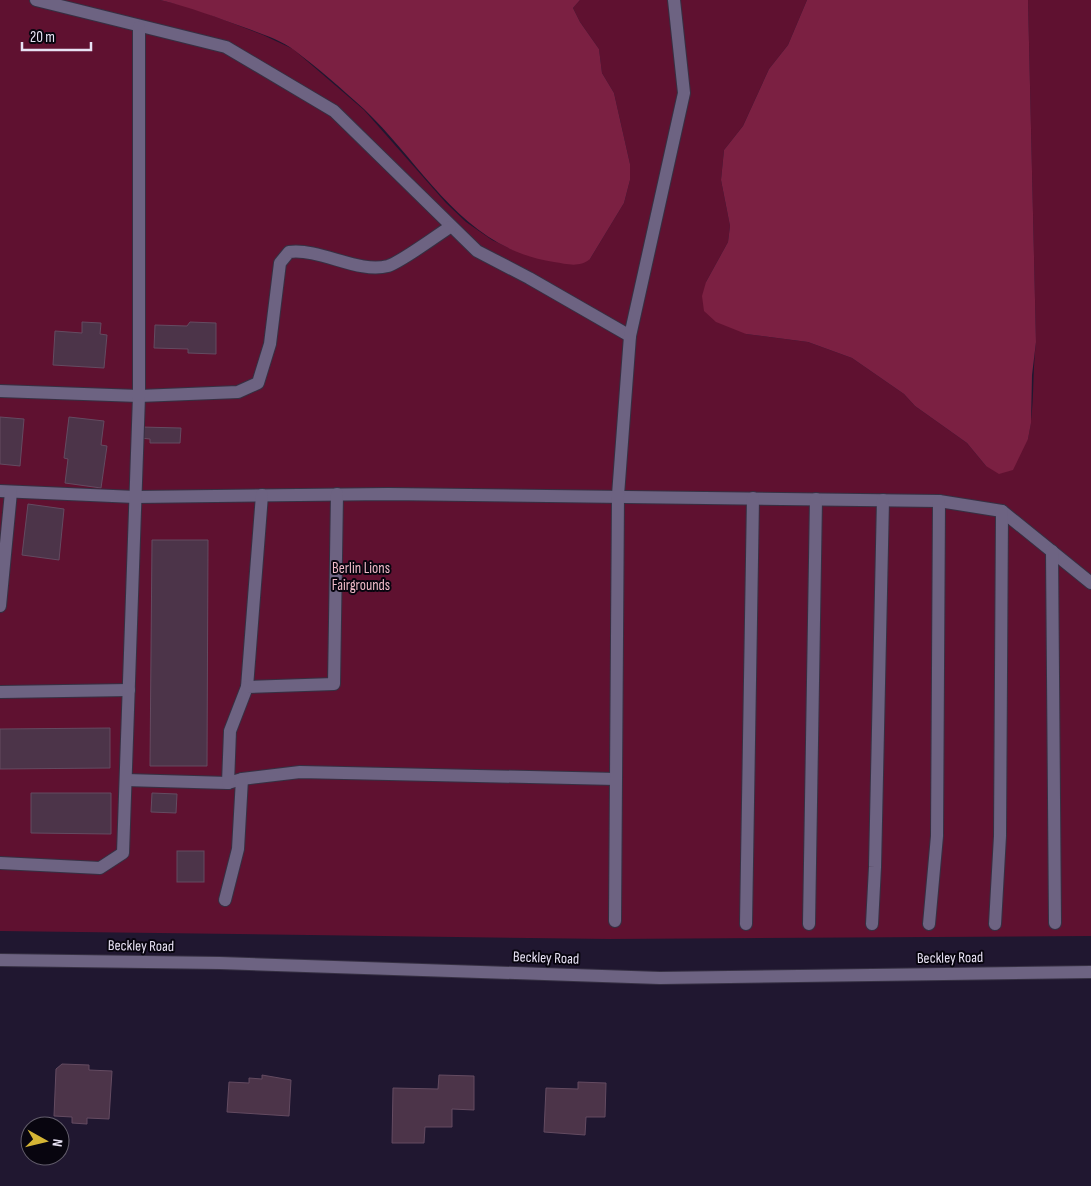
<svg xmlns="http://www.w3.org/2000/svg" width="1091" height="1186" font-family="'Sofia Sans Condensed',sans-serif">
<rect width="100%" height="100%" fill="#201730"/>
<path fill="#5f1130" d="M0,0H160L190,7L263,35L293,49L364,110L446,203L466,222L492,240L513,250L590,259L624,203L630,180V164L614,93L602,73L599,49L580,22L573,8L580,0H807L788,45L769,69L743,126L724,150L721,180L730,226L728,242L706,282L746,334L808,342L852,358L904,394L915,406L967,443L986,466L1028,439C1035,408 1032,374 1036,342L1028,0H1091V936L610,939L0,931Z"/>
<g fill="#7b2042">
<path d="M160,0H580L573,8L580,22L599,49L602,73L614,93L630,164V180L624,203L590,259C579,268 567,264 554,262C462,248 425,167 364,109C342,89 318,68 294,50C281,40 262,34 246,28C218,18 190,7 160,0Z"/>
<polygon points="807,0 1028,0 1036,342 1032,375 1031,423 1028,439 1013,470 999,474 986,466 967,443 915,406 904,394 852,358 808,342 746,334 716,322 704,311 702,296 706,282 728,242 730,226 721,180 724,150 743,126 769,69 788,45"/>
</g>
<g fill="#4c3449" stroke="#644b61">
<polygon points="82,322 101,323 100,334 107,335 104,368 53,365 55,331 82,333"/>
<polygon points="190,322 216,323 216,354 188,353 188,349 154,348 155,325 187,326"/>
<polygon points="0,417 24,419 20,466 0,464"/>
<polygon points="69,417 104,421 101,445 107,446 101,488 65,483 68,459 64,458"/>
<polygon points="141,427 181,428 180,443 150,443 150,439 140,438"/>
<polygon points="28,504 64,509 59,560 22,555"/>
<polygon points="152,540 208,540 207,766 150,766"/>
<polygon points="110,728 110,768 0,769 0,729"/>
<polygon points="31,793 111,793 111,834 31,833"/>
<polygon points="152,793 177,794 176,813 151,812"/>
<rect x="177" y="851" width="27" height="31"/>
<polygon points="62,1064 89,1065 89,1070 112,1071 109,1119 87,1118 87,1124 72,1123 72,1117 54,1116 56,1069"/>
<polygon points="262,1075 291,1080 289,1116 227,1112 229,1082 249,1083 249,1078 262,1079"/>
<polygon points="439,1075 474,1076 474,1110 452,1109 452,1127 425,1127 424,1143 392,1143 393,1088 438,1089"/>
<polygon points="578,1082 606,1083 605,1117 586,1117 585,1135 544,1132 546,1088 578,1089"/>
</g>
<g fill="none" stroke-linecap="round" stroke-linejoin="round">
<g stroke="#363043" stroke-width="14">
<g id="lane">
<polyline points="36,0 226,47 334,111 477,251 529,278 630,336"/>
<path d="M0,391L139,396L238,392L258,383L270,344L280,263L289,252C321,248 358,274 388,266C401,262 436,236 450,227"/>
<polyline points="0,491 135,497 388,494 939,501 1002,511 1091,583"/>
<polyline points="1052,551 1055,923"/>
<polyline points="0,606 11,492"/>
<polyline points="247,687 262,495"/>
<polyline points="0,692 129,690"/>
<polyline points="126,780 228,783 242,779 300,772 616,779"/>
<polyline points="228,783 230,731 247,687 334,684 337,494"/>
<polyline points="0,863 100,868 123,853 139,396 139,27"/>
<polyline points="225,900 238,849 242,779"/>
<polyline points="615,921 618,495 630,336 684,93 674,0"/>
<polyline points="746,924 753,498"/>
<polyline points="809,924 816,499"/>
<polyline points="872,924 875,867 883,500"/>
<polyline points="929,924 937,836 939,501"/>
<polyline points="995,924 1000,836 1002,511"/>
</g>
</g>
<g stroke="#363043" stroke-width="14">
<polyline id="street" points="0,960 220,963 660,978 1091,972"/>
</g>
<use href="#lane" stroke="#6d6382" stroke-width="12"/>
<use href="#street" stroke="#6d6382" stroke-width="12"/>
</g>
<g text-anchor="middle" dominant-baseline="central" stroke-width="4" stroke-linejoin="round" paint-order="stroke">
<g font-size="15" fill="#efbac8" stroke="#08050f">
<text x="361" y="568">Berlin Lions<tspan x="361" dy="17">Fairgrounds</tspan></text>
</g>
<g font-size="15" fill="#e8e2f4" stroke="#08050f">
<text transform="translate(141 946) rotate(1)">Beckley Road</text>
<text transform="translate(546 958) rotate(2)">Beckley Road</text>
<text transform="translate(950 958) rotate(-1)">Beckley Road</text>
</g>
</g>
<g transform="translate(45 1141) rotate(98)"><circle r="24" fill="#08050f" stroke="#625d6b"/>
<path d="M0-4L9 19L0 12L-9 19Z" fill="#d5b535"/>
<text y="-8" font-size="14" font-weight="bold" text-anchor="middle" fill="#e8e2f4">N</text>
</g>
<path d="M22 42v8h69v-8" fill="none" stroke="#e8e2f4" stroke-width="2.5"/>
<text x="30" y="42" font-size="15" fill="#e8e2f4" stroke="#08050f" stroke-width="4" paint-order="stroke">20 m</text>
</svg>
